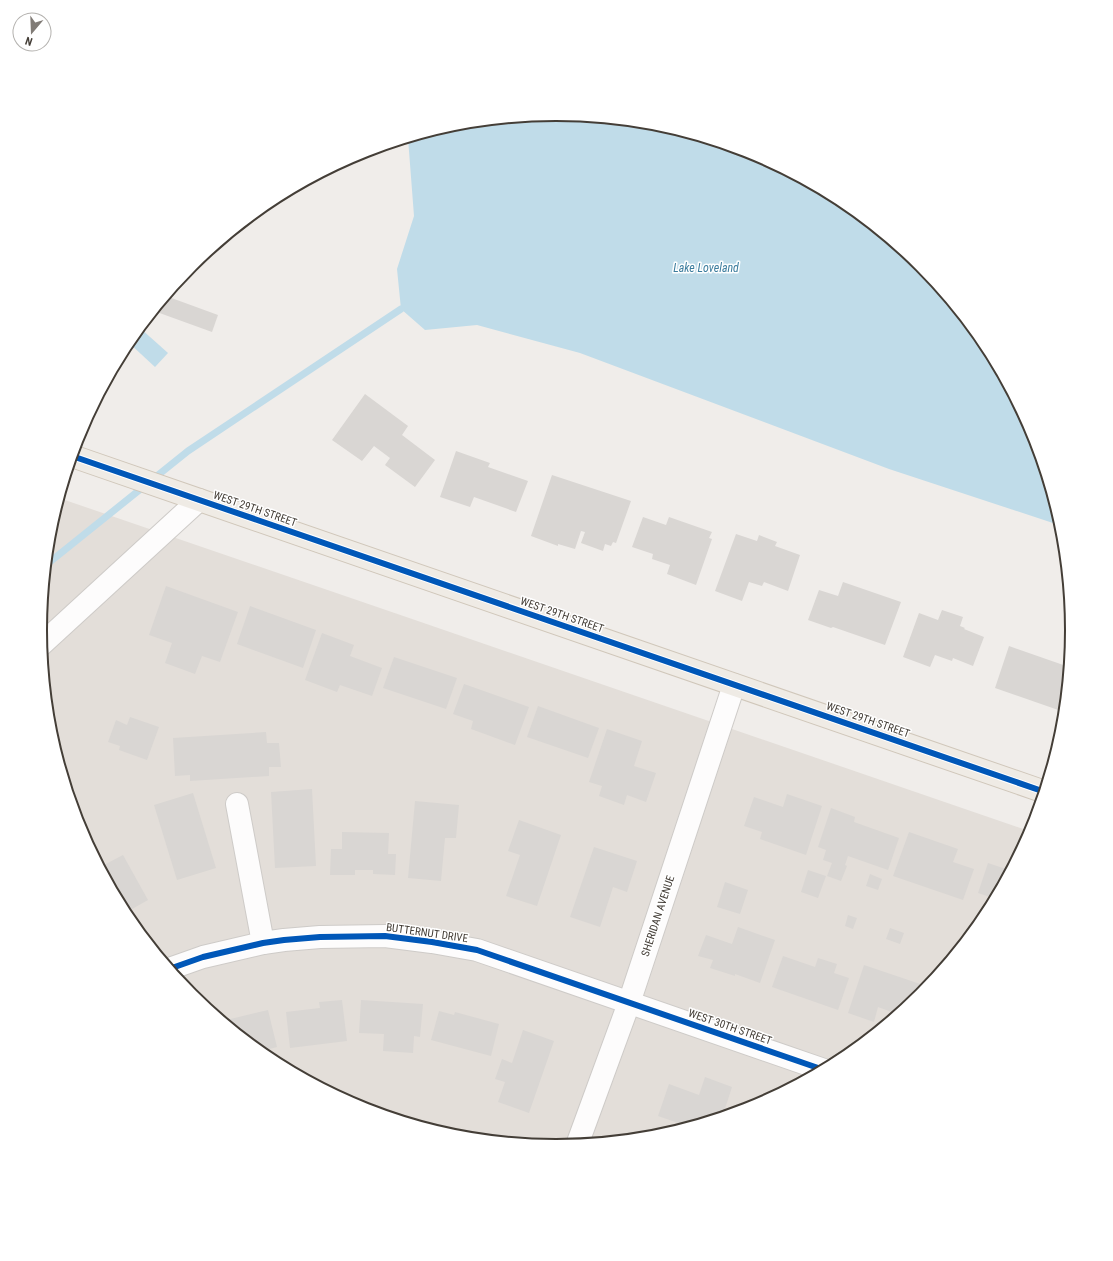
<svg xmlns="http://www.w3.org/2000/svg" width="1113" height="1261" font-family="'Roboto Condensed',sans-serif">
<rect width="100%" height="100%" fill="#f0edea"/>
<polygon fill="#e3ded9" points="59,498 415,620 1032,832 986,918 922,996 843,1060 754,1108 657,1137 556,1147 456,1137 359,1108 269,1060 191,996 127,917 79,828 50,731 40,630 50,530"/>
<g fill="#c0dce9">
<polygon points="557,114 657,124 754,153 844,201 922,265 986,344 1034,433 1062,526 889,469 580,353 477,325 425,330 401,309 397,269 414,216 408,138 456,124"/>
<polygon points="140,328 168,353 155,367 128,342"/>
</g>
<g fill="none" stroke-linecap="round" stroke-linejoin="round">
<polyline stroke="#c0dce9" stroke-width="7" points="46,565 188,451 401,309"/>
</g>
<g fill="#d9d6d3">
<polygon points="166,296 218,315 212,332 154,311"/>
<polygon points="365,394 408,426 402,435 435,460 415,487 385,465 390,458 374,446 362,461 332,440"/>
<polygon points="456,451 490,463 488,467 528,481 516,512 474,497 470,507 440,497"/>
<polygon points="552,475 631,501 616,543 613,542 611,546 605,544 603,551 581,543 585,532 581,531 575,549 558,544 558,546 531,536"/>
<polygon points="643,517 666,525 669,517 712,532 709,538 712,539 696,585 667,574 670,565 652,559 653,554 632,547"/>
<polygon points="736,534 757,541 759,535 777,542 775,546 800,555 788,591 764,582 762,586 749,582 742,601 715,591"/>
<polygon points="843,582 901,602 885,645 833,627 831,628 808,620 819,590 838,596"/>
<polygon points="166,586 238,612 220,662 202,656 195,674 165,663 172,643 149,635"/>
<polygon points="250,606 316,630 303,668 237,644"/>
<polygon points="942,610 963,617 960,626 965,628 964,629 984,637 973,666 953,658 952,661 935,655 930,667 903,657 919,613 938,620"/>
<polygon points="322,633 354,645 350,656 382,668 372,696 340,685 337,692 305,680"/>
<polygon points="1009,646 1069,667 1064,712 995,688"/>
<polygon points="394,657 457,678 446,709 383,688"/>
<polygon points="464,684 529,707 515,745 471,729 473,721 453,714"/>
<polygon points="538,706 599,728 588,758 527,737"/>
<polygon points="130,717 159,727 147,760 119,750 120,746 108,742 116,720 127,725"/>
<polygon points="607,729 642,741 634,766 656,773 646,802 627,795 624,805 599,796 602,786 589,782"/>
<polygon points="266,732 267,743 279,743 281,767 269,767 269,776 190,781 190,775 175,776 173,738"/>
<polygon points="312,789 316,866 275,868 271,792"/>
<polygon points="193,793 216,868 177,880 154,805"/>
<polygon points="787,794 822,806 806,855 760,839 762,832 744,826 754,797 783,807"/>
<polygon points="415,801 459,805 456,838 445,838 441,881 408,878"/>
<polygon points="831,808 855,817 854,822 899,838 888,870 848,856 845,865 847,866 841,881 827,876 832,863 823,860 826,850 818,847"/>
<polygon points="519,820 561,835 537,906 506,896 520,855 508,851"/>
<polygon points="342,832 389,833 388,854 396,854 395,875 373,874 373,870 355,870 355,875 330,875 331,849 342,849"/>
<polygon points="909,832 958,849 953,862 974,869 963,900 893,876"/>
<polygon points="594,847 637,861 627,892 613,887 600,927 570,917"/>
<polygon points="123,855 148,900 125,913 100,867"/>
<polygon points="988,863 1009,870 1010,868 1012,869 996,899 978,893"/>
<polygon points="808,870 826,876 818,898 801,892"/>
<polygon points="870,874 882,879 878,890 866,886"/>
<polygon points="725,882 748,890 740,914 717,907"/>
<polygon points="848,915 857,918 853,929 845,926"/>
<polygon points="738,927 775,940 760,983 735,974 735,976 710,968 713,960 698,956 706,935 732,944"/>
<polygon points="890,928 904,933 900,944 886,939"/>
<polygon points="783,956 815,967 818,958 837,964 834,973 849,978 838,1010 772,987"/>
<polygon points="864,965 929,987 922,996 896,1017 897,1014 878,1007 874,1022 848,1013"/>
<polygon points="342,1000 347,1041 290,1048 286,1012 320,1008 319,1002"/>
<polygon points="361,1000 423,1004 420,1037 414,1036 413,1053 383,1051 384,1034 359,1033"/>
<polygon points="268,1010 277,1047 266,1050 268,1058 222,1021"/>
<polygon points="439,1011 454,1015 455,1012 499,1024 491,1056 431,1040"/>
<polygon points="523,1030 554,1041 529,1113 498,1102 505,1082 495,1079 502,1059 512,1063"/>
<polygon points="705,1077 732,1087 722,1118 690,1127 658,1116 669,1084 699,1095"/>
</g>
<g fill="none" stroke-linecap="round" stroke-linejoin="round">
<g stroke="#cecbc8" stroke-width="24">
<g id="minor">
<polyline points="41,645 199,500"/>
<polyline points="237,804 263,943"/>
<polyline points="169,969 203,957 263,943 284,940 320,937 385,936 432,942 477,950 824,1070"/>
<polyline points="577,1145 629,1003 734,685"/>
</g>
</g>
<g stroke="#d0c7ba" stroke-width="24">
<polyline id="major" points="72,456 1045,792"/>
</g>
<use href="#minor" stroke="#fdfcfc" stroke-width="22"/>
<use href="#major" stroke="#efebe5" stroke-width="22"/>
<g stroke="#fff" stroke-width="8">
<g id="cycleway">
<polyline points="72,456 1045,792"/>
<polyline points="169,969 203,957 263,943 284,940 320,937 385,936 432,942 477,950 824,1070"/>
</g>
</g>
<use href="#cycleway" stroke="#0057b8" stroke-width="6"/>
</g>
<g text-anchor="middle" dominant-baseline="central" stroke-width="3" stroke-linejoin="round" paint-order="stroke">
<g font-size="11" fill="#443e37" stroke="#fff">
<text transform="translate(255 509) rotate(19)">WEST 29TH STREET</text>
<text transform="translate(562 615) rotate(19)">WEST 29TH STREET</text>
<text transform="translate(868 720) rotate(19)">WEST 29TH STREET</text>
<text transform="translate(658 916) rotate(-72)">SHERIDAN AVENUE</text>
<text transform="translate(427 933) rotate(8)">BUTTERNUT DRIVE</text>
<text transform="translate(730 1027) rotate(19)">WEST 30TH STREET</text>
</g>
<g font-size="12" font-style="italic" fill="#3b7c9d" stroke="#fff">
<text x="706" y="268">Lake Loveland</text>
</g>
</g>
<path d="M0 0H1113V1261H0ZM47 630a509 509 0 1 1 1018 0a509 509 0 1 1-1018 0Z" fill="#fff" fill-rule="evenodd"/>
<path fill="none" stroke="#443e37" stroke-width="2" d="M47 630a509 509 0 1 1 1018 0a509 509 0 1 1-1018 0Z"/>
<g transform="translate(32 32) rotate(199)"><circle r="19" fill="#ffffff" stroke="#b4b2af"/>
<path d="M0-3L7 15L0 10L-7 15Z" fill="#807b76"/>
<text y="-6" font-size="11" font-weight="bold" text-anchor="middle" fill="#443e37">N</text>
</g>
</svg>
